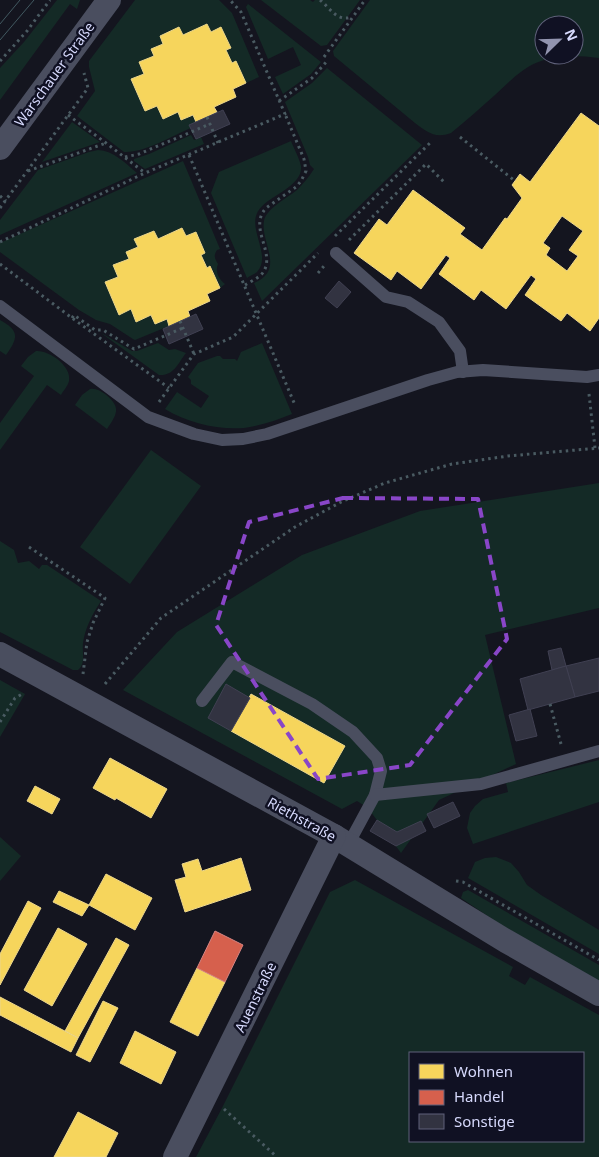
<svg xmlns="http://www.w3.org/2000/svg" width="599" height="1157" font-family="'Noto Sans',sans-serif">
<rect width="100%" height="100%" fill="#14151f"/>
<g fill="#142a26" fill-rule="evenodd">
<polygon points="57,0 80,0 77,9 70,4 0,100 0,68 24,42"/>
<path d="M135,0H219L232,13L259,77L246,83L236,62L232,63L226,50L231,48L221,28L211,32L207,24L183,35L179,27L160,36L163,44L151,49L154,56L139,62L144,74L131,80L145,111L157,106L178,112L181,120L193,115L196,122L190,125L191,128C172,136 144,153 124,152L77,116L95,91L89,67V61Z"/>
<polygon points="261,0 310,0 313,2 315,0 360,0 327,45 321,46"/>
<path d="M370,0H599V58C580,56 560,54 541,61C523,67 509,82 495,95C480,108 466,121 451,133C435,139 427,132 415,123L334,56L333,51ZM544,25H574V55H544Z"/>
<polygon points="248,4 321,62 311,74 283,94 275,77 301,65 293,47 268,59 246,7"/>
<path d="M327,68L422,145L262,301L254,283C286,270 260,242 264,221C266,209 287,198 297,190C303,184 309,177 314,169L310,165L308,157L285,102L312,83Z"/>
<polygon points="72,122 100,142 42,162"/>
<polygon points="191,135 194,140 201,137 204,144 145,169 134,161 134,159 149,154"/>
<path d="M291,141C294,149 299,157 301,166C303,182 279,193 268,201C263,205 258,209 256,216C251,233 271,257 257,272C255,274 250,276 247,278L211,193L219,172Z"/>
<path d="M98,150C114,151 125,163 137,173L0,235V220L38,170L89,152Z"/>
<path d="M183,161L220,249L217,250C213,256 215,259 218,264C215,271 218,279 225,284L220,288L211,266L207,268L201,255L205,253L196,232L186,236L182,228L158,239L154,231L135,239L138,247L126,252L129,259L113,265L118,277L105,283L119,314L131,309L136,322L151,315L155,324L167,319L169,326L135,340L133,339L110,324L96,320L79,310L0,252V243Z"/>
<path d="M0,320C20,331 18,338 6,355L0,351Z"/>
<path d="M101,333L103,334L132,351H137L158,343L169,350L175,349L186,353C178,363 174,376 159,375Z"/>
<path d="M262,343L292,414C277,420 260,426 244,428C217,430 188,423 165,409L177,392L201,408L209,396L191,384V380L188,377L198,363L217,356H220L223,359H235L237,361L241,352Z"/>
<path d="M36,351C49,350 72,366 69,381C68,386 63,391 61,395L47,385L0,450V423L34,376L21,366L28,357Z"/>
<path d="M90,389C96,388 100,391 105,394C121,407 118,413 107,429L75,405L82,395Z"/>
<polygon points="151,450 201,486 130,584 80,547"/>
<polygon points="599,483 599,608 485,635 516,764 439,800 401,853 368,808 357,801 342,809 123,690 177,632 302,555 420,511"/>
<path d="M0,541L14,550L18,563L29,561L39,569L42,565H47L101,601C93,613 85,628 83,643C82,652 86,664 78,670H73L0,632Z"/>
<polygon points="0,680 25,694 0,737"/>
<polygon points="599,760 599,802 473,844 467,828 470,813 475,806 483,799 508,792 506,783"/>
<polygon points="0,837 21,856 0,881"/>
<polygon points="496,857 511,863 519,872 527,885 541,895 599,930 599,954 468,878 475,862 485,858"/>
<path d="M355,880L513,967L509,976L525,985L530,977L599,1015V1157H196L222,1108L330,892ZM410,1053H583V1141H410Z"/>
<polygon points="468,890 599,965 599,981 498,923 461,898 463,892"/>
</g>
<g fill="#f6d55c" stroke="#ecd68c" fill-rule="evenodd">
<polygon points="207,24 211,32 221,27 231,48 226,50 232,63 236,61 246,83 233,89 236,97 214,107 217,112 196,122 193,115 181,120 178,112 163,119 157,106 145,111 131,79 144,74 139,62 154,56 151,49 163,44 160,36 179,27 183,35"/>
<path d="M581,113L599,126V318L590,331L567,313L561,321L525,295L536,279L531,275L506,309L481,290L474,300L439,274L450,258L446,255L421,289L397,271L391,280L354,253L379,219L387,225L413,190L465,228L460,234L482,250L505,218L507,219L522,198L512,185L520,174L530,182ZM562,216L583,231L569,250L578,256L567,271L546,255L550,248L543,243Z"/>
<polygon points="182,228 186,236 196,232 205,253 201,255 207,268 210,266 220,288 207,294 210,301 188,311 190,317 169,326 167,319 155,324 151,315 136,322 131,309 119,315 105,282 118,277 113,265 129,259 126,252 138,247 134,239 154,231 158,239"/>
<polygon points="251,694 345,746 324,783 231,731"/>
<polygon points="110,758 167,789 151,818 116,798 115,800 93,788"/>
<polygon points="35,786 60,799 52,814 27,801"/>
<polygon points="241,858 251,890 185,912 175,880 186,877 182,864 198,859 202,871"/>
<polygon points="106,874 152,898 135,930 89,905"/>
<polygon points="59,891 89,905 82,916 53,902"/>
<polygon points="28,901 41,908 0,985 0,954"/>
<polygon points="58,928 87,944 52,1006 24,990"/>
<polygon points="116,938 129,945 78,1038 65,1031"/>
<polygon points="197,968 225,982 198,1036 170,1022"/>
<polygon points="0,997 78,1038 71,1052 0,1015"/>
<polygon points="103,1001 118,1008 90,1062 76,1055"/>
<polygon points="135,1031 176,1052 161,1084 120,1063"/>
<polygon points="78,1112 118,1133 106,1157 54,1157"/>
</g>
<polygon fill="#d6604d" stroke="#d68482" points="215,931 243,945 225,982 197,968"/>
<g fill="#323341" stroke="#404052">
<polygon points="223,110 230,124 196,139 189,125"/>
<polygon points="339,281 351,292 337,308 325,298"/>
<polygon points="196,314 203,329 169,344 163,329"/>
<polygon points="561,648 566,666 552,670 548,651"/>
<polygon points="599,658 599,691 575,697 566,666"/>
<polygon points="566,666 575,697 528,710 520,679"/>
<polygon points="226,684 250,698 231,731 208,718"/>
<polygon points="530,709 537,736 516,741 509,715"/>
<polygon points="453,802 460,816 434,828 427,814"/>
<polygon points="377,820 397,832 421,821 426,831 396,846 370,831"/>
</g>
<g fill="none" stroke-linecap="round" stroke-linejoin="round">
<g stroke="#4a5b62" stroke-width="3" stroke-dasharray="2.5 4" stroke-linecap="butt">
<path d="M320,0C331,9 337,22 352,17"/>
<polyline points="324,57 365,0"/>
<polyline points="0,61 27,31 50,0"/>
<polyline points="279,101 312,78 328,60"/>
<polyline points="68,115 106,143 145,173"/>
<polyline points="207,117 218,143"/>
<polyline points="460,137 515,181"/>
<polyline points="189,155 295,405"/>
<polyline points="125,157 139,154 210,124"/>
<polyline points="28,171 106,143"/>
<polyline points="0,196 6,201"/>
<polyline points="0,208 88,88 84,73"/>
<polyline points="335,236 431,142"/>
<polyline points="349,240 426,164 444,182"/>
<polyline points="0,242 145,173 285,114 241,12 230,0"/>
<polyline points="0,264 72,318 169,388"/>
<polyline points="318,273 324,266"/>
<path d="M245,285C250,282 256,279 261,275C279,255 247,229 266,208L296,187L301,181L306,171L304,159L285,114"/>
<polyline points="72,318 74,315 95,330 103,330 134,349 183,328"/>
<polyline points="180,321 194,354"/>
<polyline points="589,394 595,448"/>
<polyline points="159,402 194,354 233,337 318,253"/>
<polyline points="29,547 105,598 93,623 87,642 83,674"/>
<polyline points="105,684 161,618 295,527 341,502 385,483 452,464 508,456 599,448"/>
<polyline points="550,704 561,744"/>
<polyline points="0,722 15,698 24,693"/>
<polyline points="456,881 463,882 599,960"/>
<polyline points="224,1109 277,1157"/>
</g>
<g stroke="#4a4e5f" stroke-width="12">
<polyline points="336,253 386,297 408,302 439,322 460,351 463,372"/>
<polyline points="0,306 148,417 194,434 222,440 243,439 267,434 428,380 457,372 483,370 587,377 599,375"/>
<polyline points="202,701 232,662 312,704 353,732 377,758 381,771 375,795 348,845"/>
<polyline points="375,795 481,784 599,751"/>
</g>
<g stroke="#4a4e5f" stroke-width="24">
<polyline points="0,148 109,0"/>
<polyline points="0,654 334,836 506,941 599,994"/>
<polyline points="175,1157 334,836"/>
</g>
<g stroke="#425961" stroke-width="1">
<polyline points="0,24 20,0"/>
<polyline points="0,40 34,0"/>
</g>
</g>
<path fill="none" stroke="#8946c8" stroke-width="4" stroke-dasharray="10 6" stroke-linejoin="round" d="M343,498L478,499L507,639L410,765L318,779L216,625L249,522Z"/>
<g text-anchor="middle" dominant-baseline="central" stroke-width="5" stroke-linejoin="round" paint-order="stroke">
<g font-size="14" fill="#d6d9fc" stroke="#101123">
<text transform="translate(54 74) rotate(-54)">Warschauer Straße</text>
<text transform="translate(302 819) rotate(29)">Riethstraße</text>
<text transform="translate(255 997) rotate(-64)">Auenstraße</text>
</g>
</g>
<rect x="409" y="1052" width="175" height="90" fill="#101123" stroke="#5f617a"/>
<rect x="419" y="1064" width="25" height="15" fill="#f6d55c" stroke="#5f617a"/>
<text x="454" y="1077" font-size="15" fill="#d6d9fc">Wohnen</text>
<rect x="419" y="1090" width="25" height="15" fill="#d6604d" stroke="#5f617a"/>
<text x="454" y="1102" font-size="15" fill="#d6d9fc">Handel</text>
<rect x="419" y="1114" width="25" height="15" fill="#323341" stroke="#5f617a"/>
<text x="454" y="1127" font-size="15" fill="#d6d9fc">Sonstige</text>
<g transform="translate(559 40) rotate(67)"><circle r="24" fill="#101123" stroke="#5f617a"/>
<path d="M0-4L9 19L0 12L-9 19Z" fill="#9294af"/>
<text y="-8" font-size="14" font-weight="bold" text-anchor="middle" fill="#d6d9fc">N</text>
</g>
</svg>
